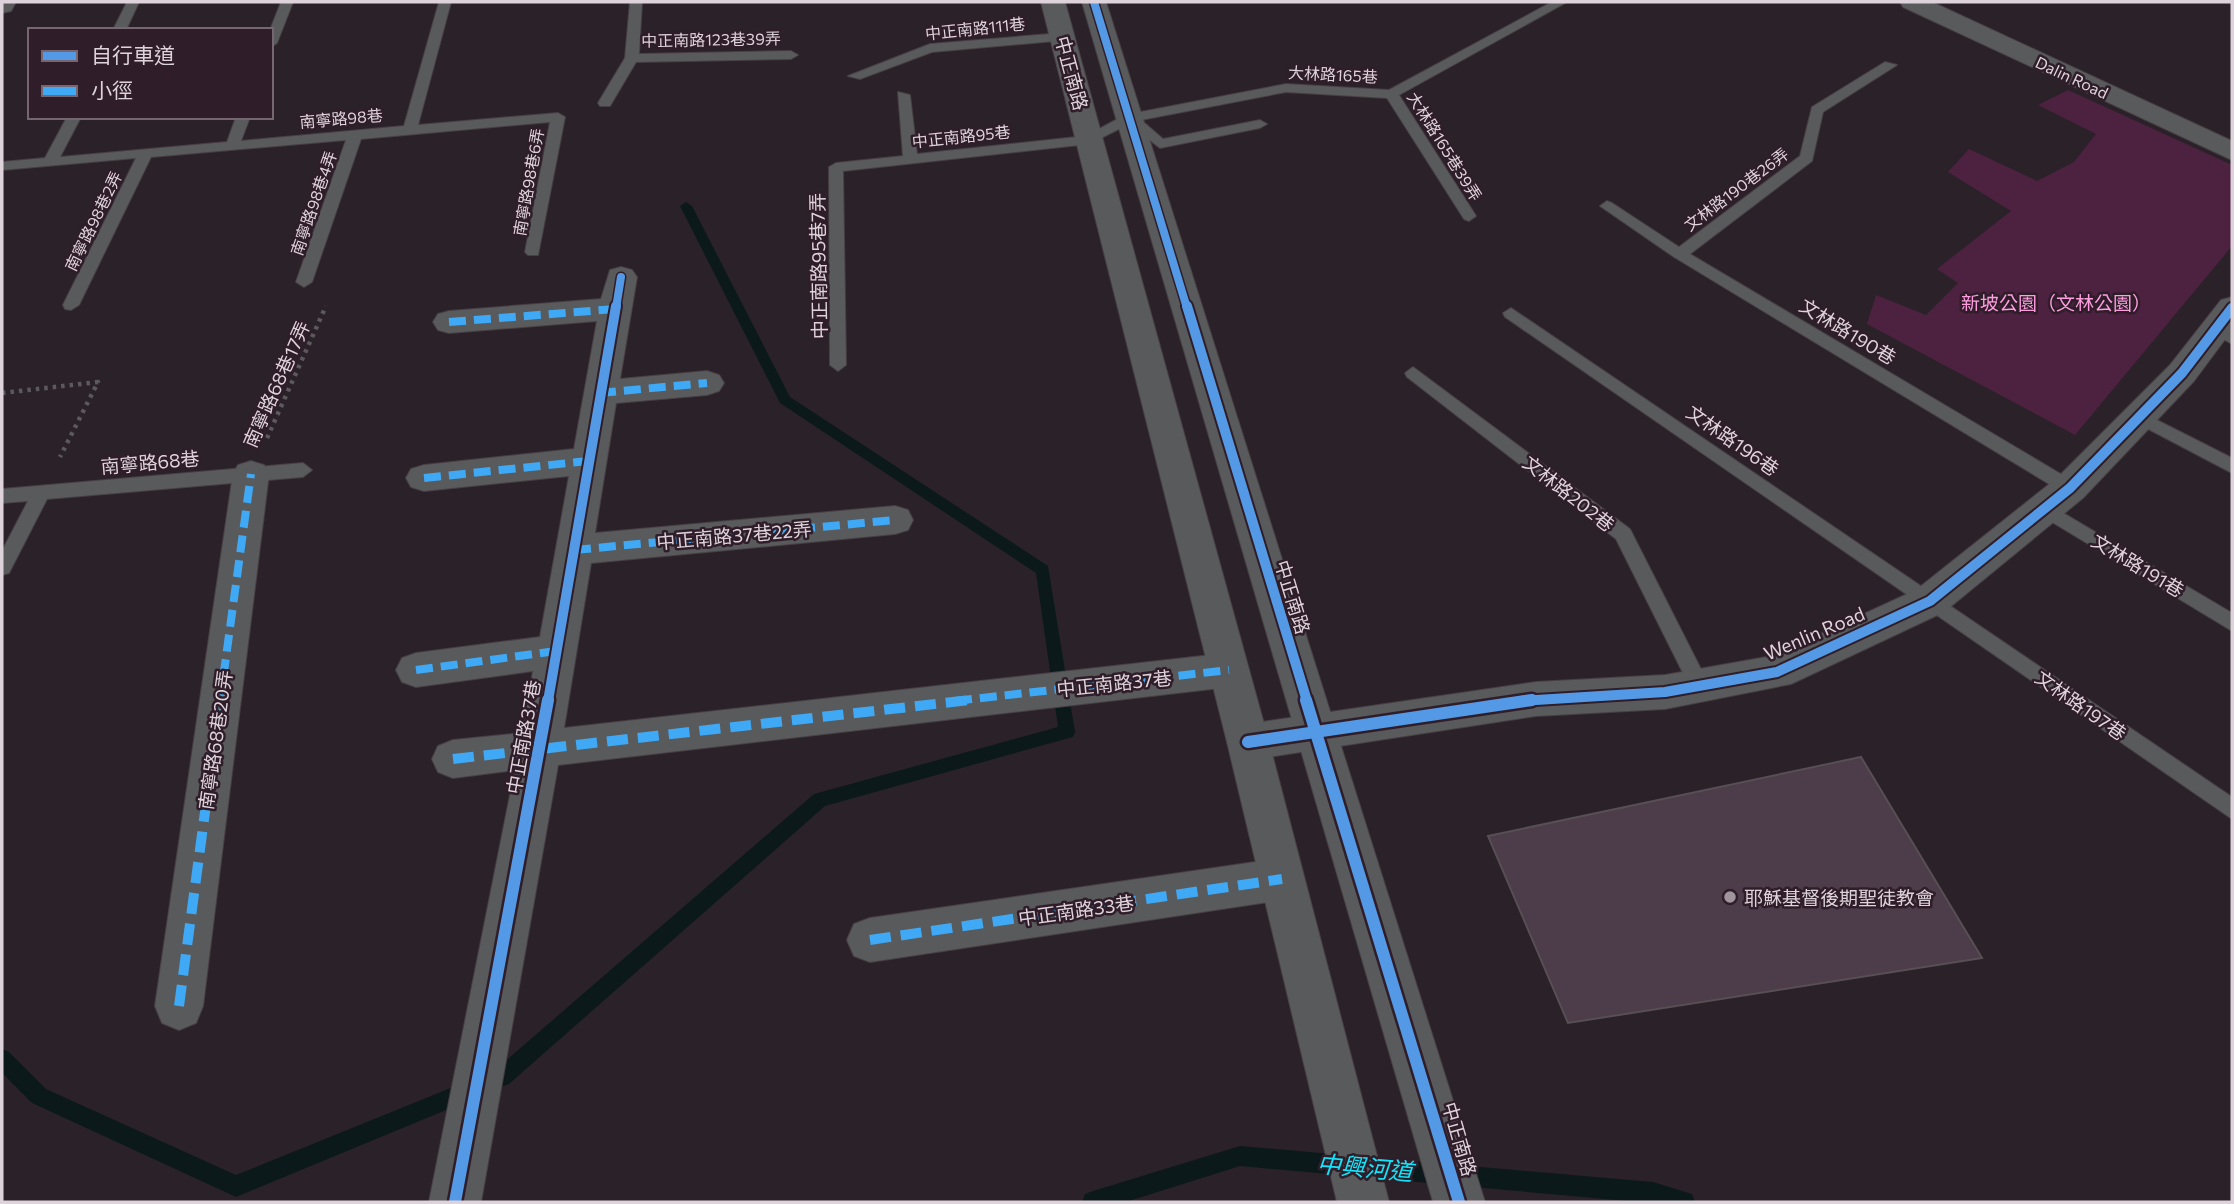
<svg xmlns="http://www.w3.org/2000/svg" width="2234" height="1204" font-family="Commissioner,'Noto Sans TC',sans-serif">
<rect width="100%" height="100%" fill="#2b2229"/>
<polygon fill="#4d2140" points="2068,90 2232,165 2232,246 2075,435 1867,324 1876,295 1926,315 1958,283 1937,269 2011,211 1948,172 1969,149 2037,181 2074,162 2096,134 2038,105"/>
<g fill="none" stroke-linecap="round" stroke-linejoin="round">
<g fill="#0b191b" fill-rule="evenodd">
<polygon points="686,202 692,206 790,397 1048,566 1075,732 1073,737 825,806 509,1084 236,1197 32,1103 2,1073 2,1049 9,1052 46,1089 236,1175 495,1070 814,794 1058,727 1036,573 780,403 680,206"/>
<polygon points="1240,1146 1653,1182 1692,1194 1695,1202 1638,1202 1240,1166 1126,1202 1082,1202 1085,1194 1093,1191"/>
</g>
</g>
<polygon fill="#4d3c49" stroke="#574f54" stroke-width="2" points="1861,757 1982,958 1568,1023 1488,836"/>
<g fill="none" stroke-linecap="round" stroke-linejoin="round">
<g stroke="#473f45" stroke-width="2">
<g id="service">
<polygon points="127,2 139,2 126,30 113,30"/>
<polygon points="281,2 293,2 277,43 271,47 270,30"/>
<polygon points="439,2 451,2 418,125 558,113 565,117 538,255 528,255 525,252 550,122 361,139 312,282 304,287 296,282 346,140 151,157 79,305 71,310 65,309 63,305 136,158 2,170 2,162 45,158 67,117 81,117 60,157 227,142 236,117 250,117 241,141 404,126"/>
<polygon points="630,2 642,2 639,54 791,51 798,55 791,59 636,62 610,106 600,106 598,103 625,58"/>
<polygon points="1552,2 1567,2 1399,95 1476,216 1469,221 1464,219 1387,98 1286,92 1141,120 1163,139 1260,120 1267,124 1260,128 1160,148 1129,124 1089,144 843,171 846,365 838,371 830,365 829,167 836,163 903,156 898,92 910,95 917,154 1086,136 1125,115 1286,84 1389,90"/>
<polygon points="1062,33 1068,37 1067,40 932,52 860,79 848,76 930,44"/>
<polygon points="1885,62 1897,65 1823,112 1812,161 1690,254 2076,483 2079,488 2076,493 2064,493 1674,257 1600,206 1607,201 1612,203 1679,247 1800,156 1812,107"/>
<polygon points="1511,308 2232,797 2232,819 1505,317 1503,313"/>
<polygon points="2215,325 2232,332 2232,344 2207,330"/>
<polygon points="1413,367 1630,529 1710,687 1707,693 1700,696 1693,693 1616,539 1407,377 1405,373"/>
<polygon points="2139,411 2232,458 2232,473 2133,421 2130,417 2133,413"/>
<polygon points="303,463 312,470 303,477 47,499 9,573 2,575 2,551 28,501 2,503 2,489"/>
<polygon points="2043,501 2232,613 2232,631 2037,513 2034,508"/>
</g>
</g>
<g stroke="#473f45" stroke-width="2">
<g id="minor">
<polygon points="2,2 16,2 11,11 2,13"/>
<polygon points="1900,2 1932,2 2232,141 2232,160 1903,7"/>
<polygon points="621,267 632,270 637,277 620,379 707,371 719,375 724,383 719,391 707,395 616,403 595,533 895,506 908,510 913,520 908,530 895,534 591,563 564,728 1229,653 1243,658 1249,670 1243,682 1229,687 558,765 481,1202 429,1202 515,770 453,778 438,772 432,759 438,746 453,740 522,733 533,671 416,687 402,682 396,670 402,658 416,653 540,637 569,476 424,491 411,487 406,478 411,469 424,465 574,449 597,321 449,333 438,330 433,322 438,314 449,311 601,299 610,270"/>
<polygon points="2232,297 2232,330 2194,381 2083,498 1944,612 1791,684 1665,709 1536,716 1248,760 1233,755 1227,742 1233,729 1248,724 1536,682 1665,675 1772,656 1916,590 2057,478 2170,365 2221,300"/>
<polygon points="251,461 264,465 269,474 203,1006 196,1023 179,1030 162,1023 155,1006 233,474 238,465"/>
<polygon points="1282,858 1298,864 1304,879 1298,894 1282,900 870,962 854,956 847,940 854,924 870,918"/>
</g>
</g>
<g stroke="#473f45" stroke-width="2">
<g id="tertiary">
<polygon points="1041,2 1065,2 1269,742 1389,1202 1337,1202 1227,742"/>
<polygon points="1082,2 1106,2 1485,1202 1433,1202"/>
</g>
</g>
<g stroke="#5b595c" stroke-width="4.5" stroke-dasharray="3.5 5" stroke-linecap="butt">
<polyline points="2,393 98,382 60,457"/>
<polyline points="267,438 326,306"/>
</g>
<use href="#service" fill="#595a5b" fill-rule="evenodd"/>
<use href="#minor" fill="#595a5b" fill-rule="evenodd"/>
<use href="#tertiary" fill="#595a5b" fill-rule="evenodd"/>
<g stroke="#3fa9f5" stroke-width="8" stroke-dasharray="17 8" stroke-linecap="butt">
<polyline points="449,322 615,309"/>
<polyline points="599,393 707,383"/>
<polyline points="424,478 588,461"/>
<polyline points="574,550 895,520"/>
<polyline points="416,670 556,651"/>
<polyline points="220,701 251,474"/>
<polyline points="955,701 1229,670"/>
</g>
<g stroke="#3fa9f5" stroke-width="10" stroke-dasharray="21 10" stroke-linecap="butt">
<polyline points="453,759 970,700"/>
<polyline points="870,940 1282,879"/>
<polyline points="179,1006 220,700"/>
</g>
<g stroke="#2f1e2a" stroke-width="11">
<g id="cycleway-far2">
<polyline points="1094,2 1187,308"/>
<polyline points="616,308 621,277"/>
</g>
</g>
<g stroke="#2f1e2a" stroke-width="14">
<g id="cycleway-far1">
<polyline points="1187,306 1307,701"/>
<polyline points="548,701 616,306"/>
<polyline points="1520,701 1665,692 1777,672 1930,601 2070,488 2182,373 2232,308"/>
</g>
</g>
<g stroke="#2f1e2a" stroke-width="17">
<g id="cycleway">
<polyline points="1306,700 1459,1202"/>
<polyline points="1248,742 1532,700"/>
<polyline points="455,1202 548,700"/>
</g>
</g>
<use href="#cycleway-far2" stroke="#5399e6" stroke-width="8"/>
<use href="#cycleway-far1" stroke="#5399e6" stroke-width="10"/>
<use href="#cycleway" stroke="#5399e6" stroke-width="12"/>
</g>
<circle fill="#a0959d" stroke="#2f1e2a" stroke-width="2.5" cx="1730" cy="897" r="7"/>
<g text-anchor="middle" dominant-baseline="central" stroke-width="5" stroke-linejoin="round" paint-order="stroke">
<g font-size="16" fill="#dfd3db" stroke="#2f1e2a">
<text transform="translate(975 28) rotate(-6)">中正南路111巷</text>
<text transform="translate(711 39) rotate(-1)">中正南路123巷39弄</text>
<text transform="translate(1333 74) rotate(3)">大林路165巷</text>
<text transform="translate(2072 77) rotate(25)">Dalin Road</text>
<text transform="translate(341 118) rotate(-5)">南寧路98巷</text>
<text transform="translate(961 136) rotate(-6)">中正南路95巷</text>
<text transform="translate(1445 146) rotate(58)">大林路165巷39弄</text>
<text transform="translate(528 182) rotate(-80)">南寧路98巷6弄</text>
<text transform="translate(1736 189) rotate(-37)">文林路190巷26弄</text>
<text transform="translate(313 203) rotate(-71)">南寧路98巷4弄</text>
<text transform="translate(93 221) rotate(-64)">南寧路98巷2弄</text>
</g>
<g font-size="19" fill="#dfd3db" stroke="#2f1e2a">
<text transform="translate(1072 73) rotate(75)">中正南路</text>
<text transform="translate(818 266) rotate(-91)">中正南路95巷7弄</text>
<text transform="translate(1848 331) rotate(31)">文林路190巷</text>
<text transform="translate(276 384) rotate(-66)">南寧路68巷17弄</text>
<text transform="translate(1733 440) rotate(35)">文林路196巷</text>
<text transform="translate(150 462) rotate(-5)">南寧路68巷</text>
<text transform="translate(1569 493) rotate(38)">文林路202巷</text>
<text transform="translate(734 535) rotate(-5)">中正南路37巷22弄</text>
<text transform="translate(2138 565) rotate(31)">文林路191巷</text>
<text transform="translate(1293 597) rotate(73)">中正南路</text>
<text transform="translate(1814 633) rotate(-23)">Wenlin Road</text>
<text transform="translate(1114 683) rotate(-6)">中正南路37巷</text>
<text transform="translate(2081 705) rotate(35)">文林路197巷</text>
<text transform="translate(523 737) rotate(-80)">中正南路37巷</text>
<text transform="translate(215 740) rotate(-82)">南寧路68巷20弄</text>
<text transform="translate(1076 910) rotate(-8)">中正南路33巷</text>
<text transform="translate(1460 1139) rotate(74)">中正南路</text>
</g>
<g font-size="19" fill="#fe9de0" stroke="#2f1e2a">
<text x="2056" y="302">新坡公園（文林公園）</text>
</g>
<g font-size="19" fill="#dfd3db" stroke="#2f1e2a" text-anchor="start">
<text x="1744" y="897">耶穌基督後期聖徒教會</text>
</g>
<g font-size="24" font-style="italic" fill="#14e4f9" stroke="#2f1e2a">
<text transform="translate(1365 1167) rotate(5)">中興河道</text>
</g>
</g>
<rect width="2234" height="1204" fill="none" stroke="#dfd3db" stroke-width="7"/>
<rect x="28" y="28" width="245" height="91" fill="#2f1e2a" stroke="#756671" stroke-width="2"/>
<rect x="42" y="51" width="35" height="10" fill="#5399e6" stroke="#756671" stroke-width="2"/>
<text x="91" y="63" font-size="21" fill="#dfd3db">自行車道</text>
<rect x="42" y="86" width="35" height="10" fill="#3fa9f5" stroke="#756671" stroke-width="2"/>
<text x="91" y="98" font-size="21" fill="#dfd3db">小徑</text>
</svg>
